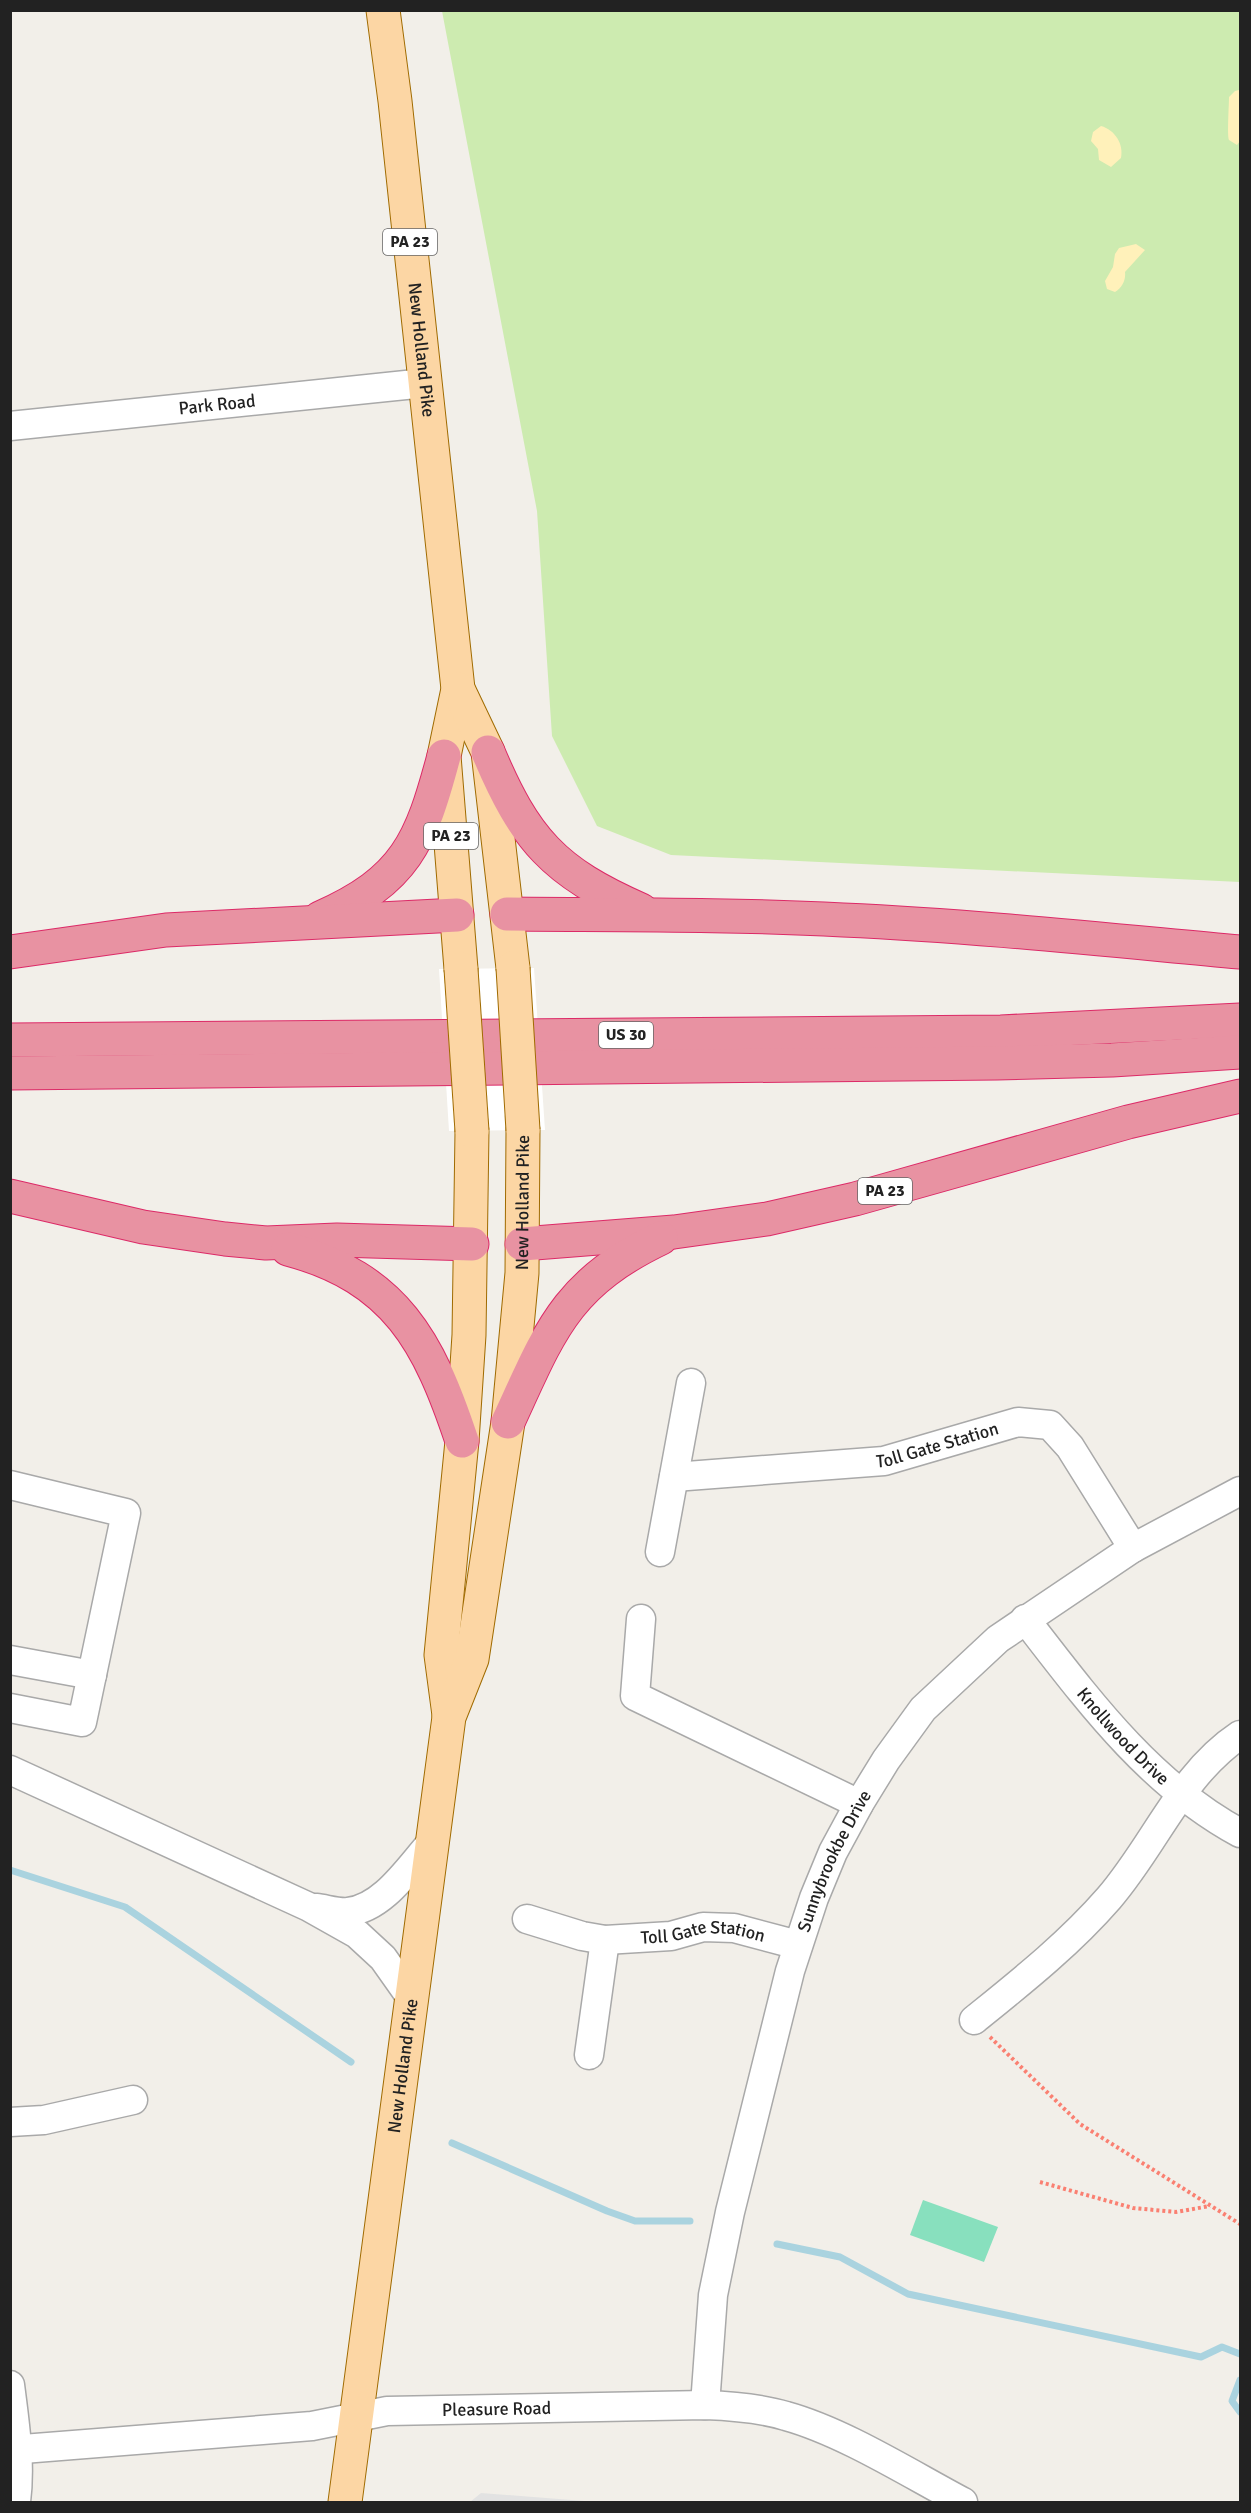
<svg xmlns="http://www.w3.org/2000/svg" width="1251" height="2513" font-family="Signika,sans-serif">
<rect width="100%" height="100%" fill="#f2efe9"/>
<polygon fill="#cdebb0" points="442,11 1240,11 1240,882 671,855 597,826 552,736 537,511"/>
<g fill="#fff1ba">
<path d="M1239,90L1240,141L1237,145L1229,140C1227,135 1229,105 1229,97L1235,91Z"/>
<path d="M1101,126C1115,130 1124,144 1121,158L1111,167L1099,160L1098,149L1091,141L1093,132Z"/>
<path d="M1136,244L1145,250L1125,272C1126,280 1122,288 1115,292L1107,289L1105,281L1113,267L1115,254L1119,248Z"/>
</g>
<polygon fill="#88e0be" points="923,2200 998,2227 984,2262 910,2235"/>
<polygon fill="#e2e2e2" points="481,2493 597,2502 470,2502"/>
<polygon fill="#fff" points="534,968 545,1130 449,1131 439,969"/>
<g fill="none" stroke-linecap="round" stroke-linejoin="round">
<g stroke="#aad3df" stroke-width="7">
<polyline points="10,1870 125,1907 351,2062"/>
<polyline points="452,2143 607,2211 635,2221 690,2221"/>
<polyline points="777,2244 840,2257 908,2294 1201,2357 1222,2347 1240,2354"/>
<polyline points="1240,2380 1232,2401 1240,2412"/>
</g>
<g stroke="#a9a9a9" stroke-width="31">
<g id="minor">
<path id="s1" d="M10,426L425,383"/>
<path id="s2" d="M674,1477L884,1461L1018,1422L1050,1425L1070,1447L1133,1548"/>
<polyline points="10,1485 126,1513 82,1722 10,1708"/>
<polyline points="660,1552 691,1383"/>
<polyline points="641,1619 635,1696 859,1804"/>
<path id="s3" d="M1025,1619C1087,1699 1149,1784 1240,1833"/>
<polyline points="10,1660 92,1675"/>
<polyline points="10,1770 309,1907 357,1934 383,1958 412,1999"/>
<path d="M316,1908C326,1909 338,1913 348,1912C384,1908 409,1867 432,1842"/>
<path id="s4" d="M527,1919L582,1936L605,1940L671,1936L703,1927L734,1928L798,1945"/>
<path d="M974,2020C1021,1982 1069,1944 1109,1898C1155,1845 1181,1774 1240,1735"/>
<polyline points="589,2055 605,1940"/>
<polyline points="10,2122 44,2120 133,2100"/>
<path d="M10,2385C15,2424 21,2463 16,2502"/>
<path id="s5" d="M705,2405L713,2295L730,2212L790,1971L814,1898L833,1852L859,1804L886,1760L923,1709L998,1639L1133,1548L1240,1491"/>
<path id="s6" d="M10,2450L312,2426L387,2411L705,2405C733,2406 760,2408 786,2416C844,2432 910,2474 963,2502"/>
</g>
</g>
<g stroke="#a06b00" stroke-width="35">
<g id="major">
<path id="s7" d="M383,10L395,101L458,689L444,756L461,969"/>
<polyline points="458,689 488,752 513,968"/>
<polyline points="449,1715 441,1655 462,1441 469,1335 472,1131"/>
<path id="s8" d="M345,2502L449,1717L472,1659L508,1422L522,1273L523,1130"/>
</g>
</g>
<g stroke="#dc2a67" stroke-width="35">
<g id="highway">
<path d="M488,752C525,840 554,872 641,910"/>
<path d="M507,914C619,915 731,914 843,920C976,926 1108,940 1240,952"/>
<path d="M320,918C406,880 421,842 444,756"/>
<polyline points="10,952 166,930 457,915"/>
<polyline points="10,1040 1001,1032 1240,1020"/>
<polyline points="10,1073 997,1063 1112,1060 1240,1052"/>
<polyline points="10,1196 143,1227 225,1239 266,1243 337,1240 472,1244"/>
<polyline points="522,1244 674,1232 767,1219 855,1199 1128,1122 1240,1096"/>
<path d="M288,1249C396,1278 429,1342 462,1441"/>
<path d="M508,1422C550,1331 565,1284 661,1238"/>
</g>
</g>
<g stroke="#fa8072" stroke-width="4" stroke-dasharray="3 3" stroke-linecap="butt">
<polyline points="990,2037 1080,2124 1240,2224"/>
<polyline points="1040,2182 1133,2208 1176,2212 1210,2206"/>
</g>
<use href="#minor" stroke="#fff" stroke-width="28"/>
<use href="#major" stroke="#fcd6a4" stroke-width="33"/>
<use href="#highway" stroke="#e892a2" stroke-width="33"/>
<g stroke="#a06b00" stroke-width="35" stroke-linecap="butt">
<g id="major-bridge">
<polyline points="513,968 523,1130"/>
<polyline points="461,969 472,1131"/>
</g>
</g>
<use href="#major-bridge" stroke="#fcd6a4" stroke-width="33"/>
</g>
<g text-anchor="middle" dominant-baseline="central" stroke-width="6" stroke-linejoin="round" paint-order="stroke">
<g fill="#fff" stroke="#646464" stroke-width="1.5">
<rect x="383" y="229" width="54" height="26" rx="4.5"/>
<rect x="424" y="823" width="54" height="26" rx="4.5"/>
<rect x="599" y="1022" width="54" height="26" rx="4.5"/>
<rect x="858" y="1178" width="54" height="26" rx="4.5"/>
</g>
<g font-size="16" font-weight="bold" fill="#222">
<text x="410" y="242">PA 23</text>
<text x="451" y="836">PA 23</text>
<text x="626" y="1035">US 30</text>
<text x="885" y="1191">PA 23</text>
</g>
<g font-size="18" fill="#222" stroke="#fff">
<text stroke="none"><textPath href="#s7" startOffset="342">New Holland Pike</textPath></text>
<text stroke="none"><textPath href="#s1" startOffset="208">Park Road</textPath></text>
<text stroke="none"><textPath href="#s8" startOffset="1314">New Holland Pike</textPath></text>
<text stroke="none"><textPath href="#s2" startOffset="266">Toll Gate Station</textPath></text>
<text stroke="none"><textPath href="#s3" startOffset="153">Knollwood Drive</textPath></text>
<text stroke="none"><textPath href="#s5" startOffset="562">Sunnybrookbe Drive</textPath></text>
<text stroke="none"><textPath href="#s4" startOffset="180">Toll Gate Station</textPath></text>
<text stroke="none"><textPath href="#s8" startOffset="440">New Holland Pike</textPath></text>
<text stroke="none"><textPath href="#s6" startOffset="489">Pleasure Road</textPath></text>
</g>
</g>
<rect width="1251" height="2513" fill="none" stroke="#222222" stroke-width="24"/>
</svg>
